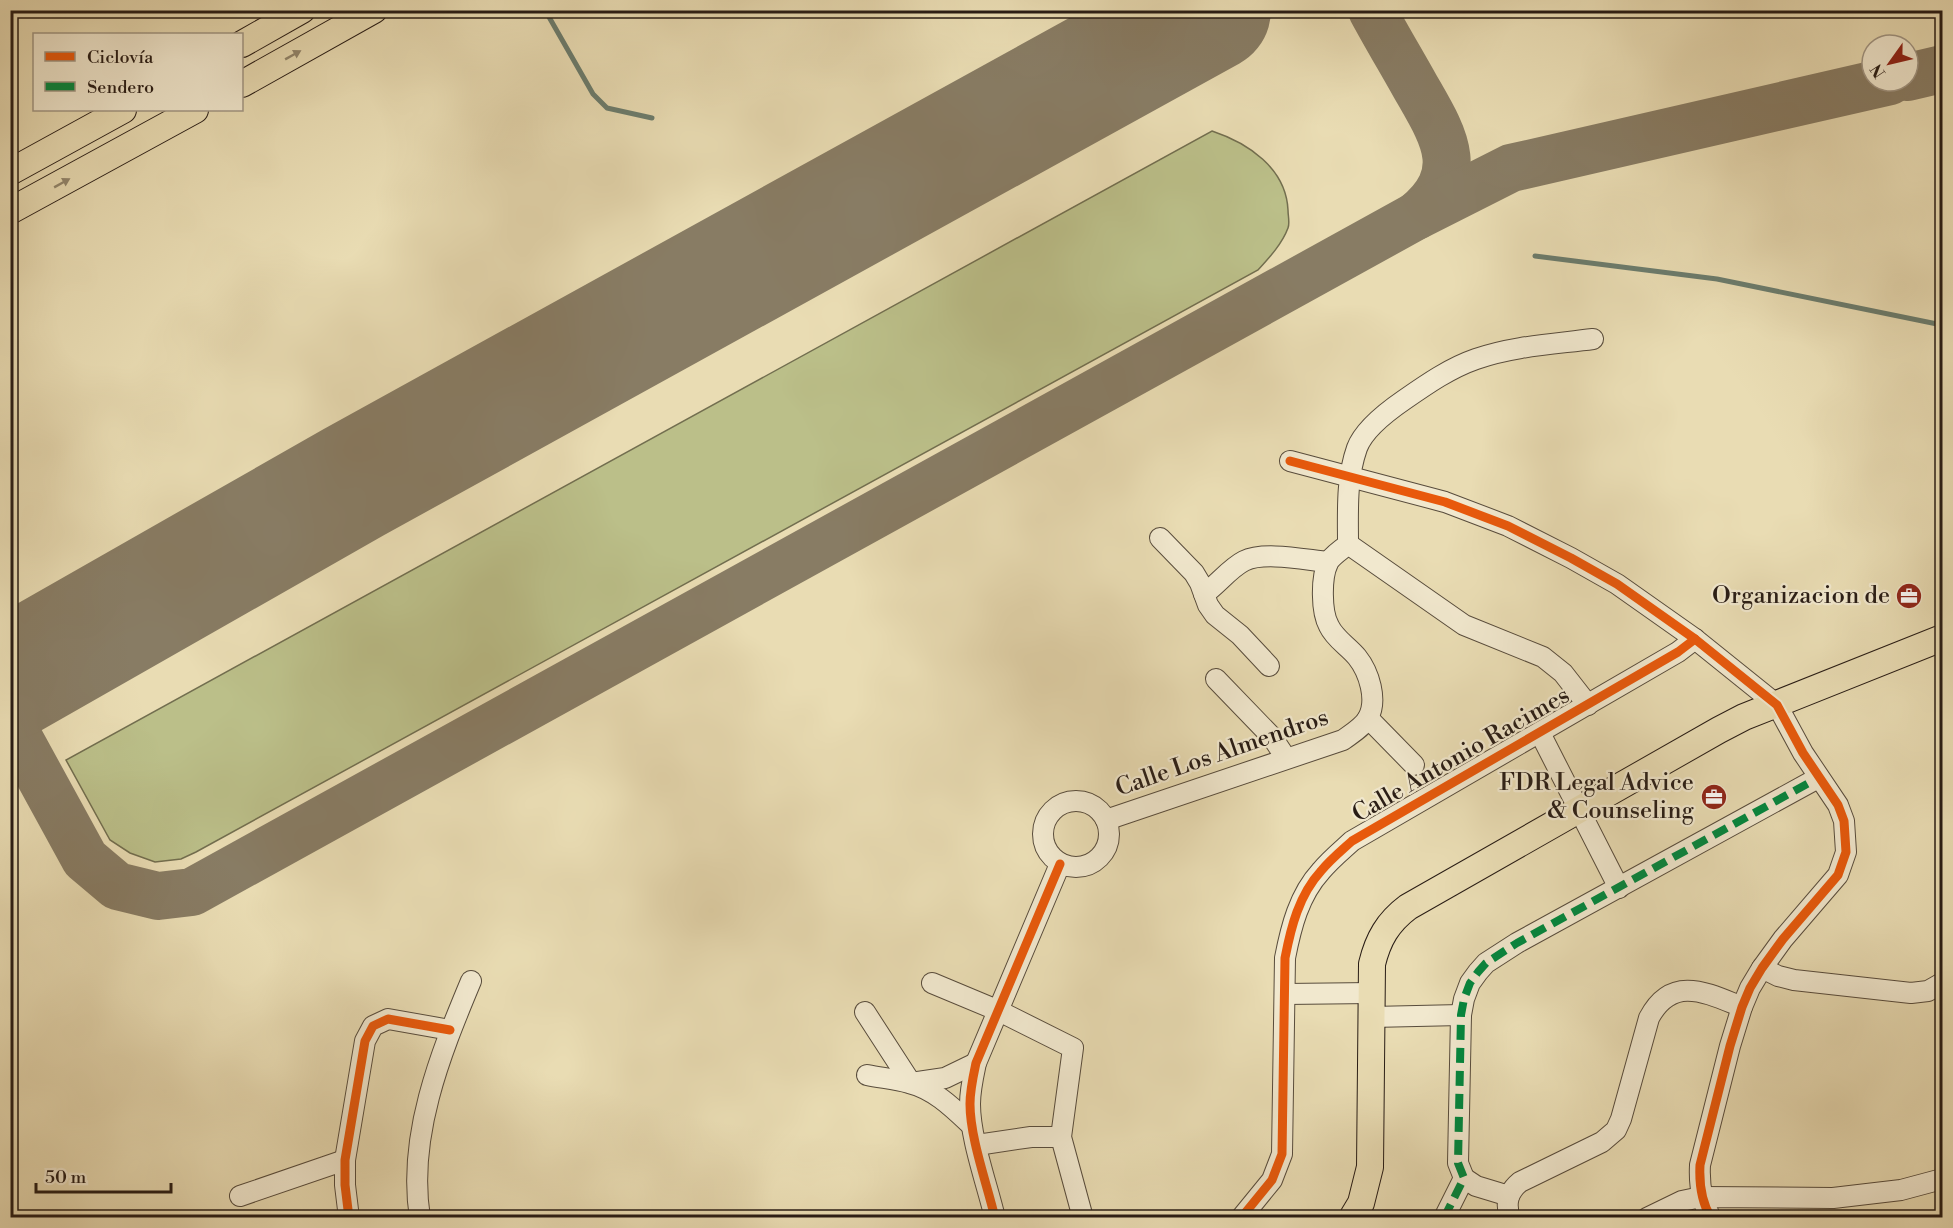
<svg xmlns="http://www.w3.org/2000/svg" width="1953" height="1228" font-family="'Libre Bodoni',serif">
<rect width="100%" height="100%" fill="#e9dcb3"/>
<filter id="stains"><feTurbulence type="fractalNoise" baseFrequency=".00333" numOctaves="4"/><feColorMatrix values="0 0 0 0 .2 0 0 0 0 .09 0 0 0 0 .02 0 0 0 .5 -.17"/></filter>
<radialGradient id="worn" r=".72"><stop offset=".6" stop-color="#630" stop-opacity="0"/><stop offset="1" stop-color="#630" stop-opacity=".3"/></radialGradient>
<path fill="#bbbf89" stroke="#726e4f" stroke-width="1.5" d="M1212,131C1248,143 1286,168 1288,210C1288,216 1290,223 1288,228C1282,244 1269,258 1258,270L196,852L181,859L155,862L130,853L110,840L66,760Z"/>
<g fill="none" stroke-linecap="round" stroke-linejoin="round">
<g stroke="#6b7c6d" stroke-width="5">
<polyline points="545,10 593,94 607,108 652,118"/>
<polyline points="1535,256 1717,279 1942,325"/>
</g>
<g stroke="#887c64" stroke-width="48">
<path d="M1372,10C1386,36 1401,61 1415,86C1443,135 1469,172 1416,216"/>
<polyline points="1908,77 1942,69"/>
<polyline points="10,722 85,859 117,886 158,896 192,892 1416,216 1511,168 1890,81"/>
</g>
<polyline stroke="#887c64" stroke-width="122" points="10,678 354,482 1210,10"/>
<g stroke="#584c3c" stroke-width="22">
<g id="minor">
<path d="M1290,461L1445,502L1508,526L1571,558L1617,584L1695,639L1777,705L1803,753L1838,805L1844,821L1846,852L1838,875L1783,939L1762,968L1750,988L1742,1007L1730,1046L1700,1165C1699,1184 1701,1201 1711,1218"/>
<polyline points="1160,538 1194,573 1200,583 1208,605 1215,615 1240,635 1269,666"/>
<polyline points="1348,544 1464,625 1543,657 1563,673 1588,705"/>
<path d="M1204,594C1217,585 1230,568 1244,561C1264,551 1306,560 1328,562"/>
<polyline points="1216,679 1272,737 1286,758"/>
<polyline points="1368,718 1414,765"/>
<polyline points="1540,733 1619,888"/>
<circle cx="1076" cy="834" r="33"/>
<path d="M1106,820L1343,740C1351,734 1363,727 1368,718C1378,700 1369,672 1357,657C1348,646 1335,639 1329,626C1321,612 1321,577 1328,563C1331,556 1343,549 1348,544C1348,512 1346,479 1357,448C1364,429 1388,411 1404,400C1427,384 1450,368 1476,359C1513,346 1555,344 1593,339"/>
<polyline points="1762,968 1778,976 1794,980 1911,993 1928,991 1942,983"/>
<polyline points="932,983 999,1011 1073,1048 1061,1137 1083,1218"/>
<polyline points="1285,994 1372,993"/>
<polyline points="865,1012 911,1083"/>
<polyline points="1372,1017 1461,1015"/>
<path d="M867,1075C881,1078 896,1079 909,1083C934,1089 953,1108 971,1125"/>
<polyline points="911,1083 945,1078 976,1063"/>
<polyline points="977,1145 1031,1137 1061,1137"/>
<polyline points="1464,1178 1476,1186 1509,1196"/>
<polyline points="240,1196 345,1160"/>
<polyline points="349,1218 345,1185 345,1160 365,1041 373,1026 388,1019 450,1030"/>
<path d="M420,1218C407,1137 440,1055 471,981"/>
<path d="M995,1218C987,1184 970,1138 970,1104C970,1090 973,1077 976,1063L1060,864"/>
<path d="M1241,1218L1272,1180L1282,1154L1285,958C1291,927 1299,895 1321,871C1330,860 1341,851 1352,841L1678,652L1695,639"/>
<polyline points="1444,1218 1464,1178 1458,1163 1461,1015 1464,999 1470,983 1478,972 1486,963 1517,943 1818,778"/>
<path d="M1510,1218C1505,1203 1508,1192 1520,1182L1602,1142L1616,1130L1621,1119L1649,1018C1672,974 1707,993 1742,1007"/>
<polyline points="1647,1218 1682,1201 1701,1197 1833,1198 1901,1190 1942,1179"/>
</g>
</g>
<g stroke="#281c15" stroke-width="28">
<g id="major">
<polyline points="242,44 302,10"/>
<polyline points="242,84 374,10"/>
<polyline points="10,172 123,110"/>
<polyline points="10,211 195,110"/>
<path d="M1352,1218L1361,1203L1370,1167L1372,964C1378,939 1388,922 1408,907L1719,730L1744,717L1942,638"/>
</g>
</g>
<use href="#minor" stroke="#f1e8ce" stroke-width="20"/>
<use href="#major" stroke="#e9dcb3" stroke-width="26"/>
<polyline stroke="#00873e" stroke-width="8" stroke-dasharray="15 8" stroke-linecap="butt" points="1444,1218 1464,1178 1458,1163 1461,1015 1464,999 1470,983 1478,972 1486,963 1517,943 1818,778"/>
<g stroke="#f1e8ce" stroke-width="13">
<g id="cycleway">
<path d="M1290,461L1445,502L1508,526L1571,558L1617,584L1695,639L1777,705L1803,753L1838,805L1844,821L1846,852L1838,875L1783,939L1762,968L1750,988L1742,1007L1730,1046L1700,1165C1699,1184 1701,1201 1711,1218"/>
<polyline points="349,1218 345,1185 345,1160 365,1041 373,1026 388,1019 450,1030"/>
<path d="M995,1218C987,1184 970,1138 970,1104C970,1090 973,1077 976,1063L1060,864"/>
<path d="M1241,1218L1272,1180L1282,1154L1285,958C1291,927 1299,895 1321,871C1330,860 1341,851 1352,841L1678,652L1695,639"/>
</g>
</g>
<use href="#cycleway" stroke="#e8590c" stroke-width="9"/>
</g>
<defs><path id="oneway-solid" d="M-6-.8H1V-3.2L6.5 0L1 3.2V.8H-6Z" transform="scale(1.5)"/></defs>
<g fill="#92866c">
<use href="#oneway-solid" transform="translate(293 55) rotate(-29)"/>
<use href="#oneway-solid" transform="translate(62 183) rotate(-29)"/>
</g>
<defs>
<g id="office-disc" transform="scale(1.35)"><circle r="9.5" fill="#8f2418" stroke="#f1e8ce"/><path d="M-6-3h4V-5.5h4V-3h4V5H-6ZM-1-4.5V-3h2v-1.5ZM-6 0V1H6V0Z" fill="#fff"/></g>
</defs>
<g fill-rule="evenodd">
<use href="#office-disc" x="1909" y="596"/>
<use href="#office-disc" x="1714" y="797"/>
</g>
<g text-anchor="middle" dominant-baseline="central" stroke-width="4.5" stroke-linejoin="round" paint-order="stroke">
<g font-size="24" fill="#281c15" stroke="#f1e8ce" text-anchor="end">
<text x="1890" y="596">Organizacion de</text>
<text x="1694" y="783">FDR Legal Advice<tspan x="1694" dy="28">&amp; Counseling</tspan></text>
</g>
<g font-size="24" fill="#281c15" stroke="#f1e8ce">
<text transform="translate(1222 753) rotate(-19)">Calle Los Almendros</text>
<text transform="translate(1461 755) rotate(-30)">Calle Antonio Racimes</text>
</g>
</g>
<rect width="1953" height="1228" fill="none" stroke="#e9dcb3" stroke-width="36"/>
<rect x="12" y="12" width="1929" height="1204" fill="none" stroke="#281c15" stroke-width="3"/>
<rect x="18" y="18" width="1917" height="1192" fill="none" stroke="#281c15" stroke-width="1.5"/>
<rect x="33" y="33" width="210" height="78" fill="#f1e8ce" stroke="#a19684" stroke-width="1.5"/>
<rect x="45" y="52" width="30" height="9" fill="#e8590c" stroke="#a19684" stroke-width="1.5"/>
<text x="87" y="63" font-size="18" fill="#281c15">Ciclovía</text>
<rect x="45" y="82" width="30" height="9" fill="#00873e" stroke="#a19684" stroke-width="1.5"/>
<text x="87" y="93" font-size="18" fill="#281c15">Sendero</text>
<g transform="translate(1890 63) rotate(236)"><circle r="28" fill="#f1e8ce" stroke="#a19684" stroke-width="1.5"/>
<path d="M0-4.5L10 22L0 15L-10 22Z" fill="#8f2418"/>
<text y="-9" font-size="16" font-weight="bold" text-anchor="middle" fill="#281c15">N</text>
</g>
<path d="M36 1183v9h135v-9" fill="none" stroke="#281c15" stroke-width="3"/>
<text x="45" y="1183" font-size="18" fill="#281c15" stroke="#f1e8ce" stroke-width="4.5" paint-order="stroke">50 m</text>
<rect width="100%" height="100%" filter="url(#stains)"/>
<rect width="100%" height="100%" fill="url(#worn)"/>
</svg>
